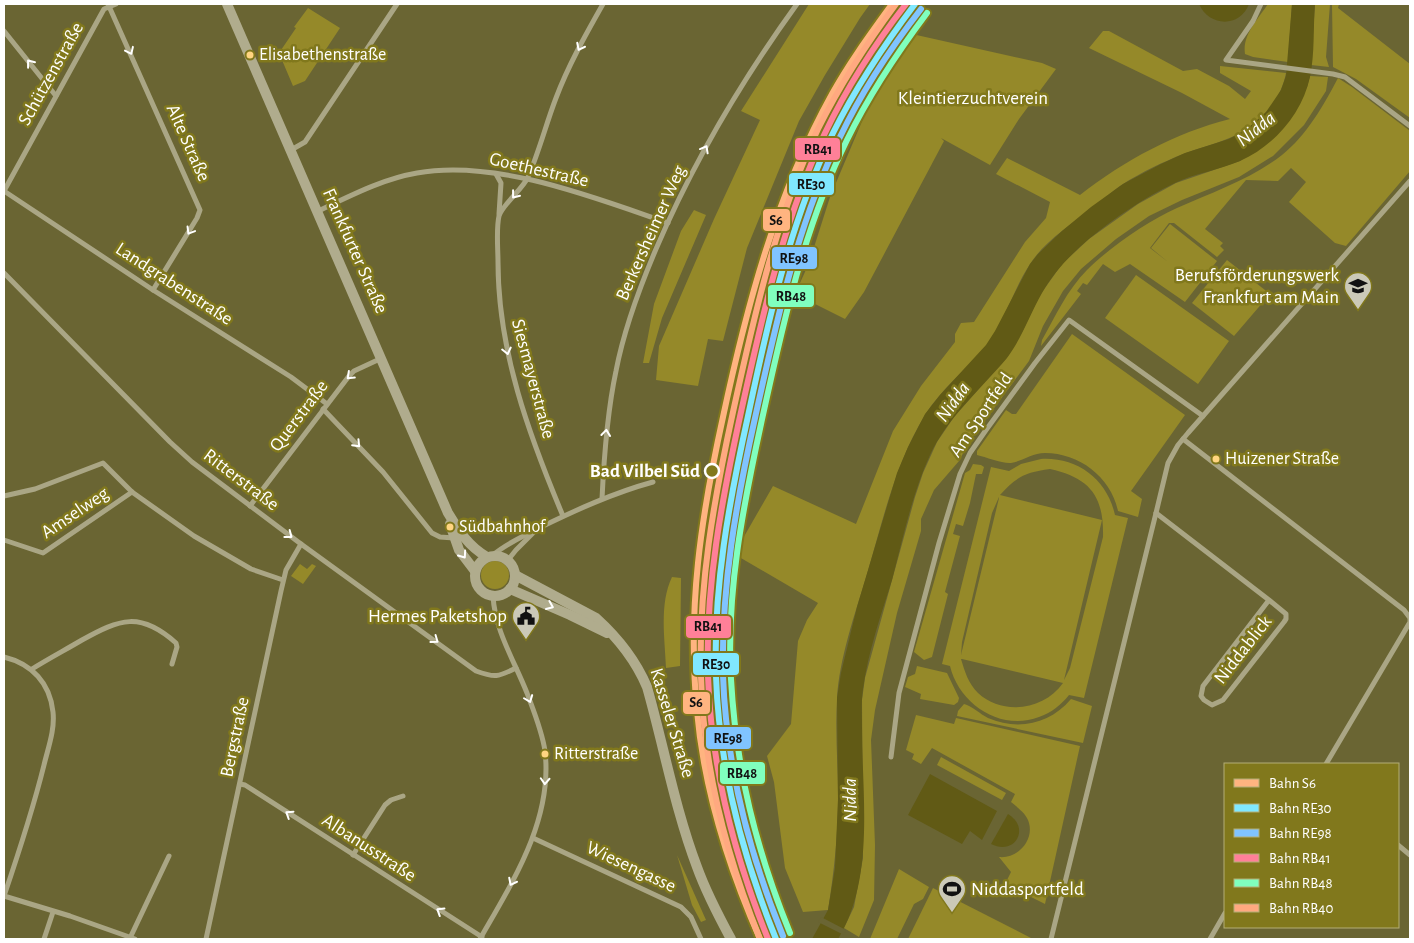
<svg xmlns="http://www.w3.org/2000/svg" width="1414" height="943" font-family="'Alegreya Sans',sans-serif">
<rect width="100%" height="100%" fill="#6a6533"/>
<g fill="#958929" fill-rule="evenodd">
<polygon points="809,4 870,4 860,18 825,75 799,121 747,248 723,341 708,339 698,386 656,380 659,346 714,219 760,120 741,111"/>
<path d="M1268,4H1292L1288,62L1253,57L1245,54C1242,35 1258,19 1268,4Z"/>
<polygon points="1315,4 1330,4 1326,57 1329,67 1311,65"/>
<polygon points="1332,4 1339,4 1338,8 1410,64 1410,118 1356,79 1333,67"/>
<polygon points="308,8 340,28 305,81 293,86 279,53 296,28 294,27"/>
<path d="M1103,31H1109L1183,71L1197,69L1229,86L1245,99L1251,91L1220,73V66L1286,73C1280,104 1256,128 1227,139C1213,145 1198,148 1183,154C1163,162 1142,172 1123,184C1112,191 1102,201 1091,209C1070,225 1044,242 1030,264C1013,290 1005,321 986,346C966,370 941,389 925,415C895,464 883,520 867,574C855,614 839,659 837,699C835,732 838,765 838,797C838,835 834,873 828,910L803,912L785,868L774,782L767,756L791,724L798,641L807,620L818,603L734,554L773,486L856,524L893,431L921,386L955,342V334L961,323L974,322L1025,242L1046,218L1050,202L996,174L1007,158L1080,195C1125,160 1175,133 1230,119L1182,93L1089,48Z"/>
<polygon points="912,34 1042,63 1056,69 1019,119 990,165 941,138 944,141 864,292 845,319 795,294 809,263 830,197 871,100"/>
<polygon points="1310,76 1328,77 1326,91 1304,125 1273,156 1239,177 1182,200 1149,216 1116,239 1081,269 1063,291 1043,326 1029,361 969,442 959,461 934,490 921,519 921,531 897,613 875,710 871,740 875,845 874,900 859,937 844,928 854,907 863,858 862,700 865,678 915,497 923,473 937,442 954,417 1008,356 1022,332 1040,295 1062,264 1089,239 1138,204 1176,183 1240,161 1274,138 1307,87"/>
<path d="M1338,78L1352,87L1410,131V171L1346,246L1335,243L1289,202L1306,182L1291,168L1278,181L1246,180L1205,229L1223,243L1220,246L1224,250L1217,257L1174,223H1169L1150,248L1168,262L1151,248L1170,224L1217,261L1185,302L1130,264L1115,272L1103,264L1087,285L1083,283L1077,291L1081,294L1041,346L1042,340C1055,317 1067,290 1087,270C1110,247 1148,221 1177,208C1213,192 1251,179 1282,155C1306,136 1324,105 1338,78Z"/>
<polygon points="694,210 706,215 662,318 649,363 643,363 654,304 681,231"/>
<polygon points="1227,260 1270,294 1234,336 1192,303"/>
<polygon points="1136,275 1229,341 1198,384 1105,318"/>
<path d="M1072,334L1185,415L1131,491L1142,499L1138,517L1118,511C1111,477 1079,453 1045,453C1032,453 1023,461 1011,463C1003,464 986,457 977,455V451L1006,410L1012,414H1016Z"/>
<path d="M1041,459C1077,457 1107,479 1115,515L1128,518L1084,698L1069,695C1061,705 1051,713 1039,717C1001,732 959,704 950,666L942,664L991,467L1009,471L1021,464ZM1050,469C1090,478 1104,496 1103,537L1070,668L1064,680L1102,520L1000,495C1016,477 1026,472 1050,469ZM999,497V498L961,655L962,642L992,513ZM961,659H962L1063,683C1044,710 1003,716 978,693C968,683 965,672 961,659Z"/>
<polygon points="973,464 981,465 984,467 982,474 976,474 970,503 963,526 956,524 953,534 960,536 945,592 948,594 932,657 924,660 914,652 965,473 970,470"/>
<circle cx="495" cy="575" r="14"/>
<polygon points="300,564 307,569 312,564 316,566 303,584 291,576"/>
<path d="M672,577L681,578L680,666L666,668C665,639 659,604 672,577Z"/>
<polygon points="917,666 947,673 959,698 958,702 954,705 920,699 921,694 905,687 908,677 915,674"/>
<path d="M1071,699L1092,706L1083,743L957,716L958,711L964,704C972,706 980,714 988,718C1018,731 1050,724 1071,699Z"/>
<path d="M916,715L954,724L956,718L1080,746L1045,904L1005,884L1011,872L999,857C1017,859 1034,841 1029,823C1027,814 1018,808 1011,802L1015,794L932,748L921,764L912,759L914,754L906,750Z"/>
<polygon points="941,757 1006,793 1002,800 937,765"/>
<polygon points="677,855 706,920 701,922 692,905"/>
<polygon points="899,869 929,887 923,899 914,904 897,939 870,939"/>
<polygon points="933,888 1031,938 1030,939 908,939"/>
</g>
<g fill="#615a15">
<path d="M1199,4H1249C1240,28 1209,27 1199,4Z"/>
<path d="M1292,4H1315C1313,28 1315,53 1310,77C1302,114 1274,146 1240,161C1219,170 1196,173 1175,183C1145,197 1116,217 1090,238C1071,254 1054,272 1042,293C1030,314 1022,338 1007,358C980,390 948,417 930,455C912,494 903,538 892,580C881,615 868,652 863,689C861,702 862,715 862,729C862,797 875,878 838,939H812L828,910L835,868L838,800L837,698L841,673L857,607L897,473L908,447L925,414L940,395L986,345L995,331L1030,264L1038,254L1062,231L1091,207L1123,184L1161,164L1185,153L1229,139L1247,129L1266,112L1281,90L1286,76Z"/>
<polygon points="930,774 997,811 982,840 970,831 962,844 908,815"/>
<path d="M1008,814C1031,828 1015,856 991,844Z"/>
</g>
<polygon fill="#6a6533" points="821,917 846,930 844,935 818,922"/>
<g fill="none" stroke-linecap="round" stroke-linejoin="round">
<g stroke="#aaa685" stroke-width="5">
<polyline points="108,4 200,210 197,218 153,290"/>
<polyline points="1261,4 1253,21 1226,60 1333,74 1345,77 1410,126"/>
<polyline points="4,31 56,96"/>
<polyline points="291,150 305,142 397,4"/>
<polyline points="496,174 501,183 499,214"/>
<polyline points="4,191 153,290 291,377 327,404"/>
<polyline points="4,191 104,9 116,4"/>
<path d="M318,211C350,196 382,179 417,173C496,159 593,197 668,223"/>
<path d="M4,273L170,442L192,462L301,544L476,671C495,678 498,677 516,668"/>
<polyline points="323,409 383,472 432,533 440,537 454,538"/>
<polyline points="1183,439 1404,610 1410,618 1410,622 1326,764"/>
<polyline points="4,496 35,489 103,463 132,492 194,536 251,569 283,580"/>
<path d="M602,499C604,456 607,413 616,371C624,329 639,289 656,249C693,163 742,80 797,4"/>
<polyline points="250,506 349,376 354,371 382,358"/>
<polyline points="1156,513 1269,600 1286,614 1286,619 1284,622 1223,700 1212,705 1204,700 1201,696 1203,686 1269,600"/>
<path d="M563,516C529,435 498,351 498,262C498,249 496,229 499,216C502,205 523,189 528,177C539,152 546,124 556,98C568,66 586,34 603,4"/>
<polyline points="4,540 43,553 132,492"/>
<path d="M493,555C507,543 522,537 539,528C576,510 613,493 653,482"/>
<polyline points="508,560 516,550 533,533"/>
<path d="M4,657C32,664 50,683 53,712C55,730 48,748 44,765C33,809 19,852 4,896"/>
<path d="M32,669C48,659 65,650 82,640C120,619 140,611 176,643L177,647L172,664"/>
<polyline points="891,757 899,693 939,543 960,474 970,453 986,430 1035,363 1069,320 1203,416"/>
<polyline points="240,784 245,785 482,937"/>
<polyline points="533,838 681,907 691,917 701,939"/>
<polyline points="1398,845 1410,855"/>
<polyline points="353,855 385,805 391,800 403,796"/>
<polyline points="4,896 70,916 135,939"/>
<polyline points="130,938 169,856"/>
<polyline points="44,939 53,912"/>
<polyline points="206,939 281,591 286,570 301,544"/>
<path d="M480,939C513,881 553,820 545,751C542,731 534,712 527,693C514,660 495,631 493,596"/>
<polyline points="1051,939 1156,513 1168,463 1178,445 1188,433 1410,181"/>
<polyline points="1210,939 1225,913"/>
</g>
<g stroke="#b0ac8d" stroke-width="10">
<path d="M227,4L448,513C459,531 468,546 487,557"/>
<polyline points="450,524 459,550 475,571"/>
<circle cx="495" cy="576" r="20"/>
<path d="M515,575L596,618C617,637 636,661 647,687C664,747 675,809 697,867C706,892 718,915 731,939"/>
<polyline points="510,589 570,615 607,633"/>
</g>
<g stroke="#81781c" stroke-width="10">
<path id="rail-1" d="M760,939C728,866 704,791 697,711C687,608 701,517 723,417C747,305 776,195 832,94C849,63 871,33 892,4"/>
</g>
<g stroke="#81781c" stroke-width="10">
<path id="rail-2" d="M776,939C742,855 719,767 716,676C713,588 729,502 748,416C768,321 790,222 833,133C856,87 884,45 915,4"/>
</g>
<g stroke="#81781c" stroke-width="10">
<path id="rail-3" d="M783,936C749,853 726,766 723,675C721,588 736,503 755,418C776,323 797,225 840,137C862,91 890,49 921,9"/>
</g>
<g stroke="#81781c" stroke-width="10">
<path id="rail-4" d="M768,939C734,855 711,767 708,676C705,586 722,499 741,412C762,317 783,221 825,133C847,87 875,44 906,4"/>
</g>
<g stroke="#81781c" stroke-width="10">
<path id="rail-5" d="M790,933C756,849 736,770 731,679C726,593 743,507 761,424C782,328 803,229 847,140C869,95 897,53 927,13"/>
</g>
<g stroke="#81781c" stroke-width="10">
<path id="rail-6" d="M760,939C726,855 703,767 701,676C698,587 714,499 733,412C754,316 776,218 818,129C840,85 867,43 896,4"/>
</g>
<use href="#rail-1" stroke="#ffb480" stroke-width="6"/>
<use href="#rail-2" stroke="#80e8ff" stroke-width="6"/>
<use href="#rail-3" stroke="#80c4ff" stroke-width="6"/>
<use href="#rail-4" stroke="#ff8098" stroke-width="6"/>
<use href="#rail-5" stroke="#80ffbe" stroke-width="6"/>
<use href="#rail-6" stroke="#ffa980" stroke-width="6"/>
</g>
<defs><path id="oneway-chevron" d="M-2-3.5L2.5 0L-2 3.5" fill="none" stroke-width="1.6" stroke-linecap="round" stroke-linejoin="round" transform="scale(1.25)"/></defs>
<g stroke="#fff">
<use href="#oneway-chevron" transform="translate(580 47) rotate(117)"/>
<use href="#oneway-chevron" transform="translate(130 51) rotate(65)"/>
<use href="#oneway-chevron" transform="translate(30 63) rotate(-128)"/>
<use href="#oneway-chevron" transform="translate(705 149) rotate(-61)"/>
<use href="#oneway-chevron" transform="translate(515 195) rotate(128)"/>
<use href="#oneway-chevron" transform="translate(190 231) rotate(121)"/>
<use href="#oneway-chevron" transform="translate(507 351) rotate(77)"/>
<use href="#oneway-chevron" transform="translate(350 376) rotate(137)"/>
<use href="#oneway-chevron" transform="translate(606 433) rotate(-84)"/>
<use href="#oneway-chevron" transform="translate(357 444) rotate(46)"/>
<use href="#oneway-chevron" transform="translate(289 535) rotate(37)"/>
<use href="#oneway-chevron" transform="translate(463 555) rotate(55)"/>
<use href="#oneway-chevron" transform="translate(550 606) rotate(23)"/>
<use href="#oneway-chevron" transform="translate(435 640) rotate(36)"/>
<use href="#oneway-chevron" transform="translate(529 699) rotate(69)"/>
<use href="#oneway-chevron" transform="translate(545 781) rotate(93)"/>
<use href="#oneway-chevron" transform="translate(289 814) rotate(-147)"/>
<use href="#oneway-chevron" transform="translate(512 882) rotate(117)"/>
<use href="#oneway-chevron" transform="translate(440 911) rotate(-148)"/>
</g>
<defs>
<g id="school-pin" transform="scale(1.4375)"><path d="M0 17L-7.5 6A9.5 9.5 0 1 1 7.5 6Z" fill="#cbc9b8" stroke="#81781c"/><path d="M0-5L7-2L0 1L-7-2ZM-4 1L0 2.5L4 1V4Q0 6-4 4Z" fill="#111"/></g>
<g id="civic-pin" transform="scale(1.4375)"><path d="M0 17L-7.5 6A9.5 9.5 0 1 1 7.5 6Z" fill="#cbc9b8" stroke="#81781c"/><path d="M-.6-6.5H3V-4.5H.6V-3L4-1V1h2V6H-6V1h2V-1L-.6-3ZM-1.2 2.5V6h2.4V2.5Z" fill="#111"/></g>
<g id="stadium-pin" transform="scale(1.4375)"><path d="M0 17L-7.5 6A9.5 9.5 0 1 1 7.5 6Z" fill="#cbc9b8" stroke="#81781c"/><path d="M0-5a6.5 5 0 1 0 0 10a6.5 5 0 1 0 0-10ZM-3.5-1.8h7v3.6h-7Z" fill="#111"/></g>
</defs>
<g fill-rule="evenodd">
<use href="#school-pin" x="1358" y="286"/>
<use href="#civic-pin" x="526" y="616"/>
<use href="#stadium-pin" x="952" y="889"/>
</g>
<g fill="#ffd580" stroke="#81781c" stroke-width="2">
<circle cx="250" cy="55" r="4.5"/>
<circle cx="1216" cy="459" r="4.5"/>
<circle cx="450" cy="527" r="4.5"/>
<circle cx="545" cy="754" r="4.5"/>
</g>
<circle fill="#81781c" stroke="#fff" stroke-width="2.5" cx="712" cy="471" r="7"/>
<g text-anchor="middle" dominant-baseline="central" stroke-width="5" stroke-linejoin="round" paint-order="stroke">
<g font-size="18" fill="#fff" stroke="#81781c" text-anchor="start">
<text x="259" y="55">Elisabethenstraße</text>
<text x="1225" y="459">Huizener Straße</text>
<text x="459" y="527">Südbahnhof</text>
<text x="554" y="754">Ritterstraße</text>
</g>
<g font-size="19" fill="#fff" stroke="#81781c">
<text transform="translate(51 74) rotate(-61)">Schützenstraße</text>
<text transform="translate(188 143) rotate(66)">Alte Straße</text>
<text transform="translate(539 170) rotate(13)">Goethestraße</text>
<text transform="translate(651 233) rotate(-66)">Berkersheimer Weg</text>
<text transform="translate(355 251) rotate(66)">Frankfurter Straße</text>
<text transform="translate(174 284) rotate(33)">Landgrabenstraße</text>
<text transform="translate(533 379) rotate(75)">Siesmayerstraße</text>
<text transform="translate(981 415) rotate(-56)">Am Sportfeld</text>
<text transform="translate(299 416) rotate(-53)">Querstraße</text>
<text transform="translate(241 480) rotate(37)">Ritterstraße</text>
<text transform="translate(75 513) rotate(-34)">Amselweg</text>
<text transform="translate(1243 650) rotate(-52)">Niddablick</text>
<text transform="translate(672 723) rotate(73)">Kasseler Straße</text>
<text transform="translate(235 737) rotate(-78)">Bergstraße</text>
<text transform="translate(369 848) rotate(33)">Albanusstraße</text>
<text transform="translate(631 867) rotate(25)">Wiesengasse</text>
</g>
<g font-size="19" fill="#fff" stroke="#81781c">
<text x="973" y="98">Kleintierzuchtverein</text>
</g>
<g font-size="19" fill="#fff" stroke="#81781c" text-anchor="end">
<text x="1339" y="275">Berufsförderungswerk<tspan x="1339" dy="22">Frankfurt am Main</tspan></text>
<text x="507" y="616">Hermes Paketshop</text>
<text x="971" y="889" text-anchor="start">Niddasportfeld</text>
</g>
<g font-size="19" font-weight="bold" fill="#fff" stroke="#81781c" text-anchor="end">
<text x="700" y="471">Bad Vilbel Süd</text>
</g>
<g font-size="20" font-style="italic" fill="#fff" stroke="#81781c">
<text transform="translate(1256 129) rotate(-38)">Nidda</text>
<text transform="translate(953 402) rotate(-54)">Nidda</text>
<text transform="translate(850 800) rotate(-90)">Nidda</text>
</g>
</g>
<g stroke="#81781c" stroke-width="2">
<rect x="794" y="137" width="47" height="24" rx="5" fill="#ff8098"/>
<rect x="788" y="172" width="47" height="24" rx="5" fill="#80e8ff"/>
<rect x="762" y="208" width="29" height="24" rx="5" fill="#ffb480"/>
<rect x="771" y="246" width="47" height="24" rx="5" fill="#80c4ff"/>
<rect x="767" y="284" width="48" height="24" rx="5" fill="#80ffbe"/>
<rect x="685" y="615" width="47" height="24" rx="5" fill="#ff8098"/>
<rect x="692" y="652" width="48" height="24" rx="5" fill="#80e8ff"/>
<rect x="682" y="691" width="29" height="24" rx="5" fill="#ffb480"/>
<rect x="705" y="726" width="47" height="24" rx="5" fill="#80c4ff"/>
<rect x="719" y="761" width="47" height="24" rx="5" fill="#80ffbe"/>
</g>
<g font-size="14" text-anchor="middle" font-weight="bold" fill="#111">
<text x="818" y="154">RB41</text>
<text x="811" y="189">RE30</text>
<text x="776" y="225">S6</text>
<text x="794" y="263">RE98</text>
<text x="791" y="301">RB48</text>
<text x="708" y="631">RB41</text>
<text x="716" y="669">RE30</text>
<text x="696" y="707">S6</text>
<text x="728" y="743">RE98</text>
<text x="742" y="778">RB48</text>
</g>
<rect width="1414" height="943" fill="none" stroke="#ffffff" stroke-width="10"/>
<rect x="1224" y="763" width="175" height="165" fill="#81781c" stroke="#b3ae77"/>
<rect x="1234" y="779" width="25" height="8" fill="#ffb480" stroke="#b3ae77"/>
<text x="1269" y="788" font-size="15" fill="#ffffff">Bahn S6</text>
<rect x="1234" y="804" width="25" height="8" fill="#80e8ff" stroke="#b3ae77"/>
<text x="1269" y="813" font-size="15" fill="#ffffff">Bahn RE30</text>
<rect x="1234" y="829" width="25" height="8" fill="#80c4ff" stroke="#b3ae77"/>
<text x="1269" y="838" font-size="15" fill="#ffffff">Bahn RE98</text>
<rect x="1234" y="854" width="25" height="8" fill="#ff8098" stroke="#b3ae77"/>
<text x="1269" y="863" font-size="15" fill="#ffffff">Bahn RB41</text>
<rect x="1234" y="879" width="25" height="8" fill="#80ffbe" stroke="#b3ae77"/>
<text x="1269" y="888" font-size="15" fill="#ffffff">Bahn RB48</text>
<rect x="1234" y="904" width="25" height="8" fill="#ffa980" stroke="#b3ae77"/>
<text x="1269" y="913" font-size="15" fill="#ffffff">Bahn RB40</text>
</svg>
